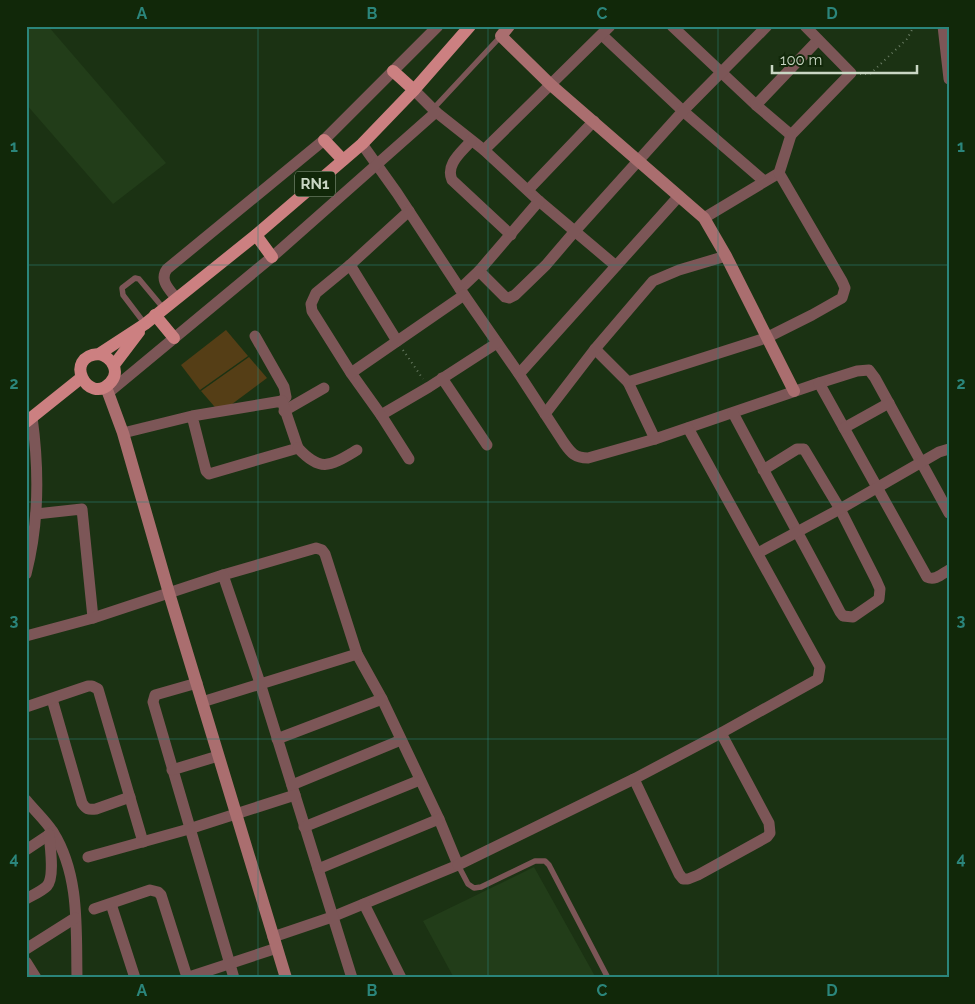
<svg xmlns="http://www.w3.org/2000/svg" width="975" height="1004" font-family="Raleway,sans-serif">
<rect width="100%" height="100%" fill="#1b3213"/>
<g fill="#223d19">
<polygon points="26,26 48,26 166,163 113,204 26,104"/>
<polygon points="534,867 596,978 454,978 423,921"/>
</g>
<g fill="#553e16">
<polygon points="226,330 248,356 200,390 181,365"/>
<polygon points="249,357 267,378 220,413 201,391"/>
</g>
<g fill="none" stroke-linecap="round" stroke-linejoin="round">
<g stroke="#6b7e65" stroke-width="2" stroke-dasharray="1 4" stroke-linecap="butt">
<polyline points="860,74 870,74 907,39 914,26"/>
<polyline points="403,350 423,379"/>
</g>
<g stroke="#7c5657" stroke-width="5.5">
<polyline points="433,109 501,36"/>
<polyline points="145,324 123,295 122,288 135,278 139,279 164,309"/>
<polyline points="458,865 468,884 474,888 481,887 535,861 545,861 549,865 608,978"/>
</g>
<g stroke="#7c5657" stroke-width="11">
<polyline points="672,26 756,105 791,135"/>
<polyline points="943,26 949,79"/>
<polyline points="602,35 683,111 764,181"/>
<polyline points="414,90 436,112 484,150 539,201 616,266"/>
<polyline points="756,105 818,40"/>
<path d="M471,141C462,152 445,164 452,180L511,235"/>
<path d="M362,144L397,193L464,295L519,374L564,443C571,453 575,458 588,458L655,439L819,383L857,371L869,370L875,378L949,513"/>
<polyline points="484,150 610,26"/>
<polyline points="528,190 594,121"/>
<polyline points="539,201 479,271 505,297 509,298 515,295 546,265 575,231 683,111 767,26"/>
<polyline points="409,211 350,265 316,293 311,304 312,311 351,373 381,415 429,387 497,343"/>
<polyline points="704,218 779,173 791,135 851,73 805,26"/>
<polyline points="350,265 397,341"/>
<polyline points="460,289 479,271"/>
<path d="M176,298C169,289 159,280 167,269L324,140L438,26"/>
<polyline points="255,336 284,387 286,397 282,401"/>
<polyline points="595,349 628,382 655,439"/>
<polyline points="351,373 464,295"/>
<polyline points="519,374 679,196"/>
<polyline points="442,378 487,445"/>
<polyline points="628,382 766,338 812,315 842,298 845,288 842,281 779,173"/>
<path d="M819,383L927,577C935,581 942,574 949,570"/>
<polyline points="108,393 272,257 436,112"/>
<polyline points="284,411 324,388"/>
<path d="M733,413C768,479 805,545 840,612L843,616L853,617L879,599L880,589L876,580L840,509L804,449H797L763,470"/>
<polyline points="545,414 595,349 653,281 679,270 726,256"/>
<polyline points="381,415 409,459"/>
<polyline points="844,428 889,403"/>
<polyline points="123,433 192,416 282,401 298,448 209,474 206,471 192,416"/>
<path d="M298,448C321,473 330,466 357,450"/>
<polyline points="36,514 82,509 93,618"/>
<polyline points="758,553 840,509 939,452 949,449"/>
<path d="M26,574C39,524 39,468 32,417"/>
<polyline points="223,575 316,548 322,550 325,554 357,654 382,699 439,819 458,865 332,917 273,937"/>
<polyline points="26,636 93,618 223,575 260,683 352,978"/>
<polyline points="197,683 155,695 153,702 234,978"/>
<path d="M52,699L82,803C86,809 88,810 96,809L130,797"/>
<polyline points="202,702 357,654"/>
<polyline points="26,707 88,686 92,686 98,689 143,842"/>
<polyline points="277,739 382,699"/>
<polyline points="172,770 218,756"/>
<polyline points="634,779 679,874 683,879 688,879 698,875 767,837 770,833 769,823 721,733"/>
<polyline points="292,785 401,740"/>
<path d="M26,800C35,811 46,821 53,832C80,875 76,929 77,978"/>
<polyline points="304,827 420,780"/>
<polyline points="26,850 53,832"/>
<polyline points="88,857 189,829 295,795"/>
<polyline points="458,865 634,779 721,733 818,679 820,667 688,428"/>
<polyline points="318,869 439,819"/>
<path d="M26,899C33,895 42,891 47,886C55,877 50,846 49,834"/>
<polyline points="111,904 135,978"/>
<polyline points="364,904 401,978"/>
<polyline points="94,909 150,890 158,892 161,895 187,977"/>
<polyline points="26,949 75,918"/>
<polyline points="26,962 36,978"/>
<polyline points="186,978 277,948"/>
</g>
<g stroke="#aa6e6f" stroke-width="12">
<polyline points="509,26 501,36 551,85 704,218 726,256 794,391"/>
<polyline points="106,387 123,433 169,593 286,978"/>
</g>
<g stroke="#cc8081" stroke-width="12">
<polyline points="393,71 414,90"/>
<polyline points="324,140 343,160"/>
<polyline points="256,235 272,257"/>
<polyline points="155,315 174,338"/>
<path d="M99,354C112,357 121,372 110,383C88,406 62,356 99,354L145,324L256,235L362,144L414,90L470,26"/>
<polyline points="114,365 139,332"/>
<polyline points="26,422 81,378"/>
</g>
</g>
<path fill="none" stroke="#2b857b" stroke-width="1" stroke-opacity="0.55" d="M258,26V978M488,26V978M718,26V978M26,265H949M26,502H949M26,739H949"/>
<g text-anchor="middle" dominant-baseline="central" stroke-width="4" stroke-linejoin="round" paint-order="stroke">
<rect fill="#112809" stroke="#92a28c" stroke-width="1" x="295" y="171.5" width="40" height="25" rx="4"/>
<g font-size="15" font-weight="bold" fill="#c9d7c4">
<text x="315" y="184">RN1</text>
</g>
</g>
<rect width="975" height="1004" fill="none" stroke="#112809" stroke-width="55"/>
<path d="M772 65v8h145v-8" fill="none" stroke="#c9d7c4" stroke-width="2.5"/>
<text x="780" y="65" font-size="15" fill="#c9d7c4" stroke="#112809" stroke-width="4" paint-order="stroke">100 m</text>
<rect x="28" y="28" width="920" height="948" fill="none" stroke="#2b857b" stroke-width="2"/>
<g font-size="16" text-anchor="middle" font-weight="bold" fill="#2b857b">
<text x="142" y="19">A</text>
<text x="372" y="19">B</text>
<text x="602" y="19">C</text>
<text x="832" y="19">D</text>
<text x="14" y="152">1</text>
<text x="961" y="152">1</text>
<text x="14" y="389">2</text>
<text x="961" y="389">2</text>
<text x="14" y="626">3</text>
<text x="961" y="626">3</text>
<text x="14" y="864">4</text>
<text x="961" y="864">4</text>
<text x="142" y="996">A</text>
<text x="372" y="996">B</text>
<text x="602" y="996">C</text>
<text x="832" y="996">D</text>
</g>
</svg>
